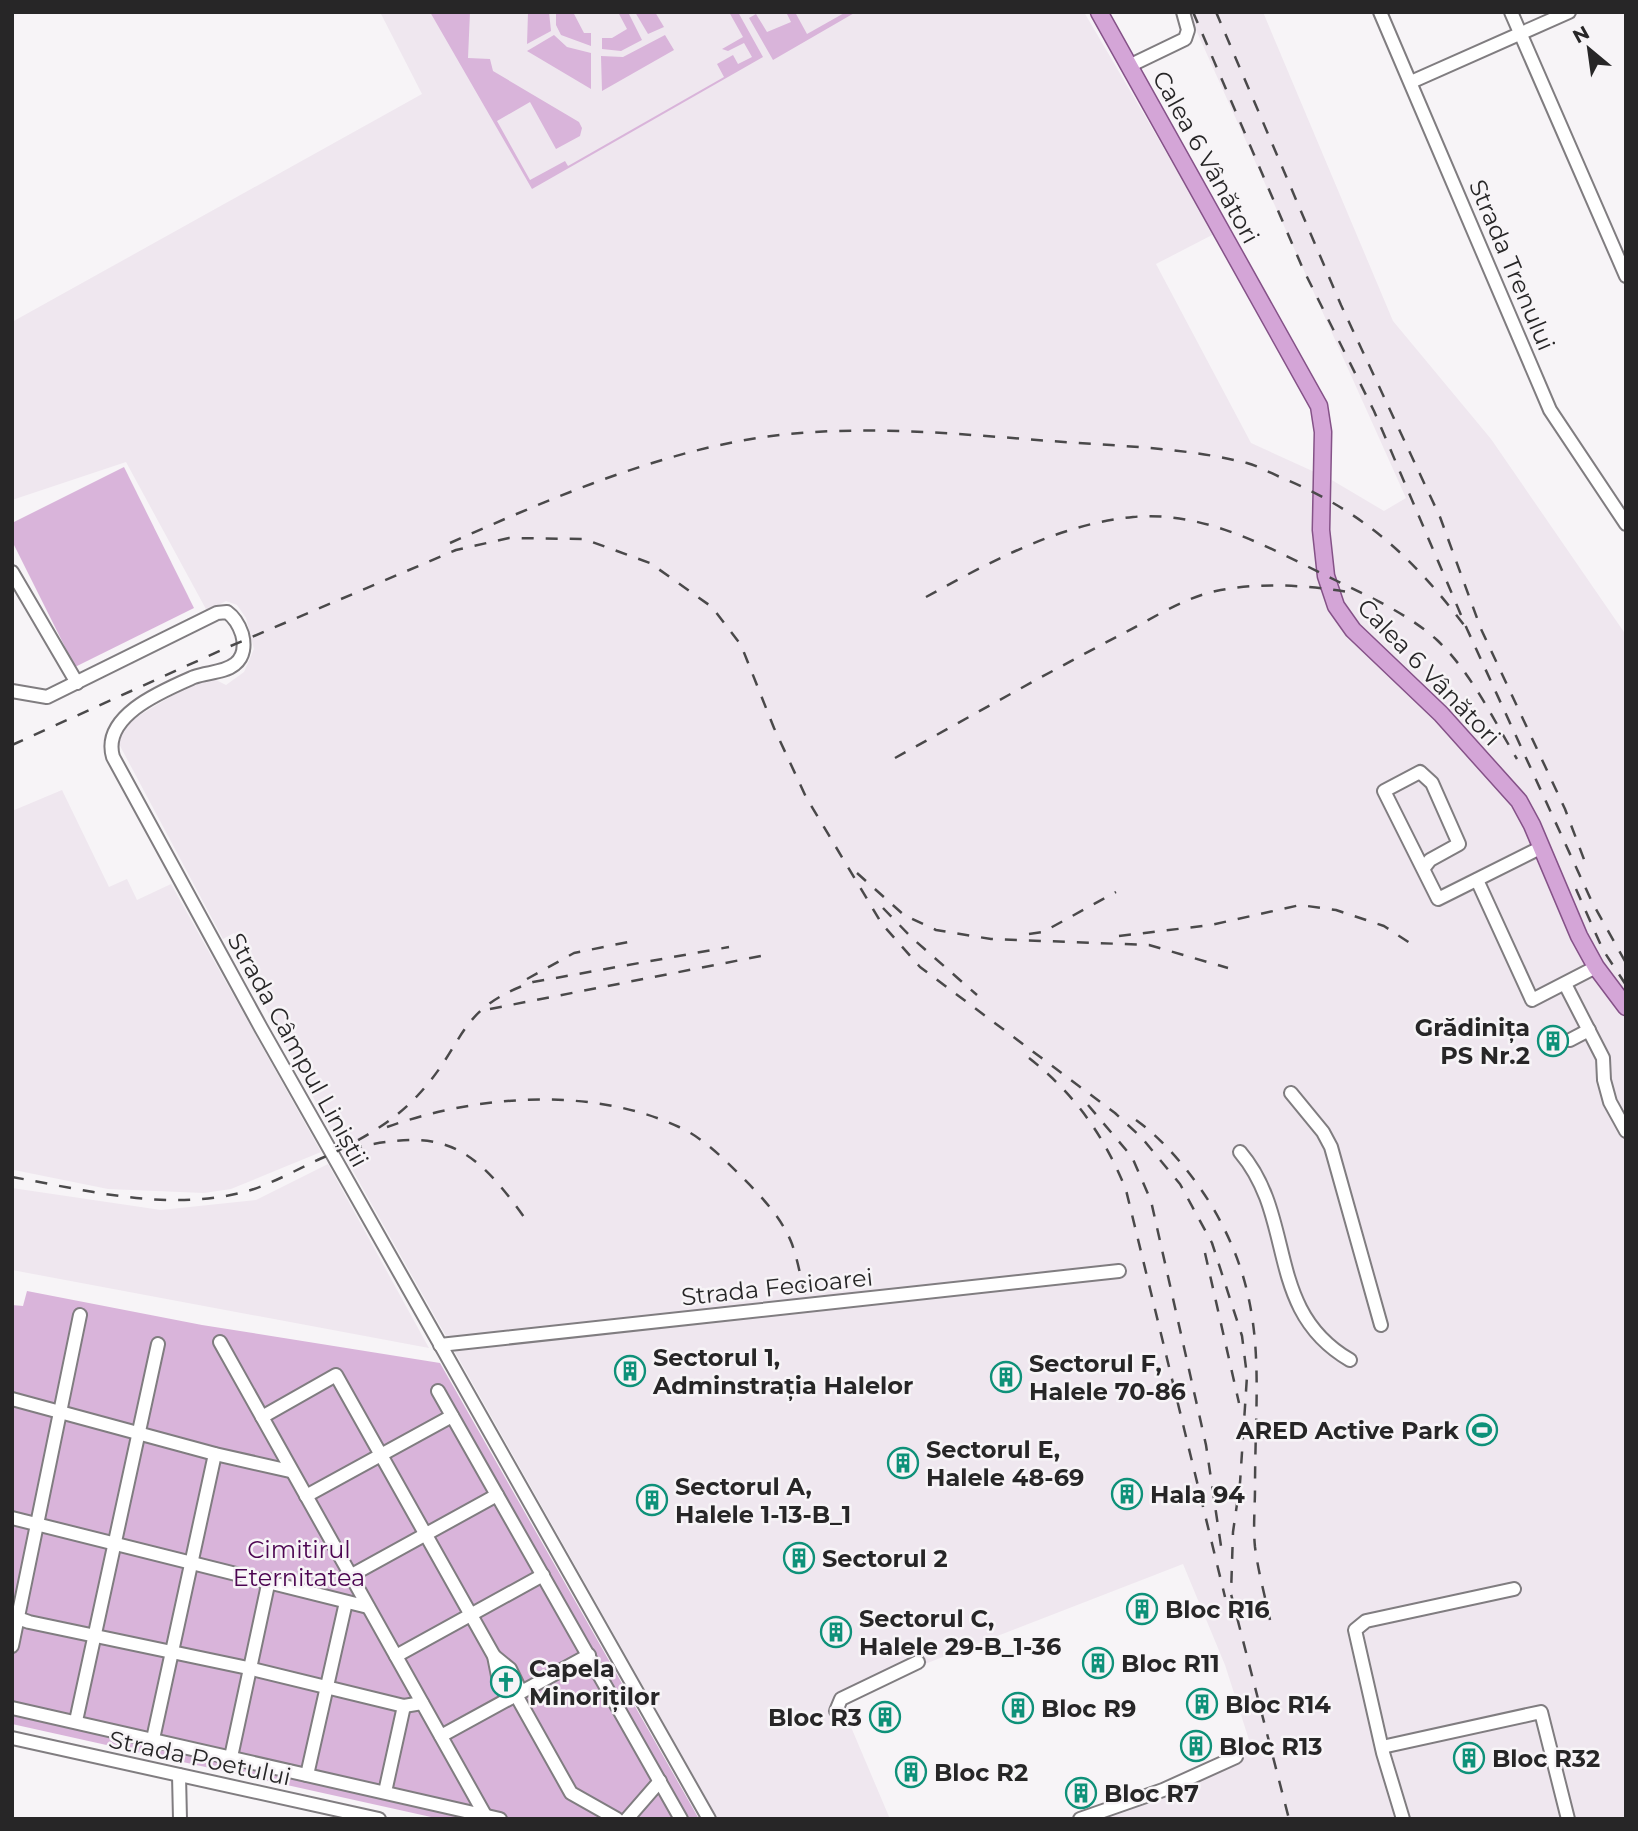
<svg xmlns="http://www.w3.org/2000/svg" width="1638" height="1831" font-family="Montserrat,sans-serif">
<rect width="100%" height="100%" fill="#f7f4f7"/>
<g fill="#efe7ef">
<polygon points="380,12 1084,12 1214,234 1156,264 1251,443 1330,479 1384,511 1406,498 1188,12 1263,12 1393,321 1491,439 1626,635 1626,1819 1088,1819 1243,1759 1250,1743 1225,1665 1183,1564 917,1667 840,1701 890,1819 718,1819 344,1155 261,999 267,995 234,933 223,939 119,744 125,724 195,682 214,679 226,685 244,672 254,649 246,618 237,605 226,601 207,611 126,462 12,500 12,322 422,94"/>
<polygon points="62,790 109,887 127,879 137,900 171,884 321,1152 231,1189 204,1193 108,1189 14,1170 12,811"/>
<polygon points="328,1164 429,1348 12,1270 12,1188 161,1210 256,1200"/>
</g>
<g fill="#d9b4da">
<polygon points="430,12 470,12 468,58 490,59 493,71 579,122 582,128 580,136 556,149 530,102 497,121 530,180 565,161 568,166 724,77 717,64 733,55 738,64 752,57 744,43 728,51 722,49 743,37 729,12 738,12 763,57 532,189"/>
<polygon points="528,12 549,12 551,31 527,44"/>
<polygon points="556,12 573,12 584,33 591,33 591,46 561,35 556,25"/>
<polygon points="618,12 628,12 642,40 621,51 602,49 602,38 612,38 627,29"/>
<polygon points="635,12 655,12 664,27 648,34"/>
<polygon points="786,12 795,12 807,34 846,12 856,12 773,60 749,18 756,14 767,32 791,22"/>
<polygon points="554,35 567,47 591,53 591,89 527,51"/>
<polygon points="665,35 674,50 602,91 601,56 623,57"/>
<polygon points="124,467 194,608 75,667 12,541 12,523"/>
<polygon points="27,1291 202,1325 440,1363 699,1819 440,1819 12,1724 12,1305 23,1306"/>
</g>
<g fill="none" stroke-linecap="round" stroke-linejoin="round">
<g stroke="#807d80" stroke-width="16">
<g id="minor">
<polyline points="1380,12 1550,410 1626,524"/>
<polyline points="1511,12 1626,276"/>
<polyline points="1129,66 1185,39 1188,30 1183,12"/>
<polyline points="1411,82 1569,12"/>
<polyline points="12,572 77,683"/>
<path d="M12,691L47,697L217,613L227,612C234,617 239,625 242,634C245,645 244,657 235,664C224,673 207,672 194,677C162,691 101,716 113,757L261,1028L709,1819"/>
<polyline points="1423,869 1430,860 1459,844 1432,783 1420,772 1384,791 1438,899 1542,847"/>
<polyline points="1477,880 1532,1000 1596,967"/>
<polyline points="1565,984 1603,1058 1604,1080 1610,1102 1626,1131"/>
<polyline points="1570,1040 1589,1030"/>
<polyline points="1291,1093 1323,1132 1331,1147 1381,1325"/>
<path d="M1240,1152C1297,1219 1264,1310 1350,1360"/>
<polyline points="220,1342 485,1815"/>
<polyline points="440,1345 1119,1271"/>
<polyline points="438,1391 681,1819"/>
<polyline points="12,1399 215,1454 290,1471"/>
<polyline points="262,1417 336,1375 494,1656 498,1676 510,1698"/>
<polyline points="306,1496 452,1416"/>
<polyline points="12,1518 368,1607"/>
<polyline points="350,1576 497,1495"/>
<polyline points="12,1616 29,1622 248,1668 404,1706 422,1703"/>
<polyline points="12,1646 80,1315"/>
<polyline points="396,1656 543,1575"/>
<polyline points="494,1656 510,1669 521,1692"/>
<polyline points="516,1695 571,1793 617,1819"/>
<polyline points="12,1708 500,1819"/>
<polyline points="836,1711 841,1699 918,1662"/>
<polyline points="76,1721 158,1344"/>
<polyline points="441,1736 589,1655"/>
<polyline points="12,1738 379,1819"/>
<polyline points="153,1739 215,1454"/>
<polyline points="1382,1747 1541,1712 1568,1819"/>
<polyline points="231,1757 269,1580"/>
<polyline points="179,1775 180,1819"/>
<polyline points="307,1775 346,1602"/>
<polyline points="385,1792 404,1706"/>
<polyline points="627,1819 660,1781"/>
<polyline points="1080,1819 1163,1790 1236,1757"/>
<polyline points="1403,1819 1383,1753 1355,1630 1366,1621 1514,1589"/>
</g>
</g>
<g stroke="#855288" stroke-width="19">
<polyline id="major" points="1099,12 1319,406 1323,432 1321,530 1326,576 1336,606 1353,630 1441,714 1519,801 1532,825 1579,936 1596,967 1626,1007"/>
</g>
<use href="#minor" stroke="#fff" stroke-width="12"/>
<use href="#major" stroke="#d4a5d7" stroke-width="16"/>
<g stroke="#4a494a" stroke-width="2.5" stroke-dasharray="12 12" stroke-linecap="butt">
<polyline points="1193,12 1303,269 1374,411 1467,629 1592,902 1626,963"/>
<polyline points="1216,12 1341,305 1440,517 1481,629 1565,809 1588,870"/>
<path d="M450,543C554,497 666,448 780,435C869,425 960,434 1050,441C1115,446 1183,447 1247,463C1261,467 1274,475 1287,480C1367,514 1416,561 1467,629"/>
<path d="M926,597C990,562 1059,524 1133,517C1206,510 1273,550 1337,581C1372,598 1408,614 1437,640C1471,672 1493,719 1517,759"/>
<polyline points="12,745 226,648 456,550 509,538 584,539 650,563 712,607 741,645 774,728 806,797 882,924 920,967 1115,1113 1142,1138 1180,1184 1212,1243 1242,1336 1247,1376 1240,1483 1233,1532 1231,1594 1289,1819"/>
<path d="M895,758C971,716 1047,673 1124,633C1153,618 1184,598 1216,591C1259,582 1305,585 1348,592"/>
<polyline points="857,873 904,915 936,930 991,939 1149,945 1228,968"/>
<polyline points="1576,889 1603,950 1626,985"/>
<polyline points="883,908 912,938 977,995"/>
<polyline points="1029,934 1043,932 1116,892"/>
<polyline points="1119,936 1211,925 1300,905 1336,910 1384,926 1416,947"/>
<polyline points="527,979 574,953 633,941"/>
<polyline points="490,1009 766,955"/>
<path d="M1029,1058C1075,1094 1105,1137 1126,1190L1225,1597"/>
<polyline points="1088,1105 1132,1157 1151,1201 1206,1445 1221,1546"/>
<path d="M1136,1120C1165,1141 1191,1173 1210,1203C1270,1302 1255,1379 1255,1488C1255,1507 1253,1528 1255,1547C1258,1571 1265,1596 1270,1620"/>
<path d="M387,1127C477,1095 591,1086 679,1127C702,1137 724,1159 741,1176C761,1196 782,1218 792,1244C798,1261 801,1279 805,1296"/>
<path d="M350,1149C446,1126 474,1146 529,1224"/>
<path d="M12,1177C91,1191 175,1214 254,1189C277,1181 300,1168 322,1158C356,1143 394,1122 419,1094C467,1042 456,1009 533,982L729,947"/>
<polyline points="1205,1253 1239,1403"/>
</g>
</g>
<defs>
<g id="building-ring" transform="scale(1.575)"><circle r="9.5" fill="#f7f4f7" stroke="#0e9179" stroke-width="1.5"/><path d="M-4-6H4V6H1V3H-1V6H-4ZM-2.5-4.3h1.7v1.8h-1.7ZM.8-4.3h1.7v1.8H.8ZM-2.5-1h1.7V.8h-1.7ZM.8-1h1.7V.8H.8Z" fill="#0e9179"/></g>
<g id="stadium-ring" transform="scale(1.575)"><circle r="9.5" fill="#f7f4f7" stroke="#0e9179" stroke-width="1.5"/><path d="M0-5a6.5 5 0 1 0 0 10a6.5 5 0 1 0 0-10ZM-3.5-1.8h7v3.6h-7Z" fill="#0e9179"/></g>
<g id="church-ring" transform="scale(1.575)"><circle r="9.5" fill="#f7f4f7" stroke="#0e9179" stroke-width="1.5"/><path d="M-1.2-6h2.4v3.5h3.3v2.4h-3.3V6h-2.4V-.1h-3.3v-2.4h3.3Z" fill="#0e9179"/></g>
</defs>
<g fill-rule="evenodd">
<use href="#building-ring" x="1553" y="1041"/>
<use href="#building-ring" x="630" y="1371"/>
<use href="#building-ring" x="1006" y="1377"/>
<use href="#stadium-ring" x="1482" y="1430"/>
<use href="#building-ring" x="903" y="1463"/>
<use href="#building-ring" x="1127" y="1494"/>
<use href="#building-ring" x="652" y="1500"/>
<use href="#building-ring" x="799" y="1558"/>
<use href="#building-ring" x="1142" y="1609"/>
<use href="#building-ring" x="836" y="1632"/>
<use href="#building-ring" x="1098" y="1663"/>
<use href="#church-ring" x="506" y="1682"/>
<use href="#building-ring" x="1202" y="1704"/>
<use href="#building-ring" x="1018" y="1708"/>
<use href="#building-ring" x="885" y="1717"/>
<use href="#building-ring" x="1196" y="1746"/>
<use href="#building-ring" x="1469" y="1758"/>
<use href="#building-ring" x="911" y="1772"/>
<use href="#building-ring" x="1081" y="1793"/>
</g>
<g text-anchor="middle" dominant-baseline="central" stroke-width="5" stroke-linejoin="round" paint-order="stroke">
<g font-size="24" fill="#272627" stroke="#f7f4f7">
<text transform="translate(1206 157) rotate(61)">Calea 6 Vânători</text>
<text transform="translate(1512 265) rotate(67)">Strada Trenului</text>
<text transform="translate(1429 672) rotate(46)">Calea 6 Vânători</text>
<text transform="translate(298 1050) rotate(61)">Strada Câmpul Liniștii</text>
<text transform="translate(777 1287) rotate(-6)">Strada Fecioarei</text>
<text transform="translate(200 1758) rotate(12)">Strada Poetului</text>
</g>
<g font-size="24" font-weight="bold" fill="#272627" stroke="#f7f4f7" text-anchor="start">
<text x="1530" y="1027" text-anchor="end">Grădinița<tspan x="1530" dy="28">PS Nr.2</tspan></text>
<text x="653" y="1357">Sectorul 1,<tspan x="653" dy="28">Adminstrația Halelor</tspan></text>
<text x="1029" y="1363">Sectorul F,<tspan x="1029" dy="28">Halele 70-86</tspan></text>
<text x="1459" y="1430" text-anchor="end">ARED Active Park</text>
<text x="926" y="1449">Sectorul E,<tspan x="926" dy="28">Halele 48-69</tspan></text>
<text x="675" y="1486">Sectorul A,<tspan x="675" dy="28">Halele 1-13-B_1</tspan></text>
<text x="1150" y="1494">Hala 94</text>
<text x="822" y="1558">Sectorul 2</text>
<text x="1165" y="1609">Bloc R16</text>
<text x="859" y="1618">Sectorul C,<tspan x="859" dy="28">Halele 29-B_1-36</tspan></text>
<text x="1121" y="1663">Bloc R11</text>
<text x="529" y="1668">Capela<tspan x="529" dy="28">Minoriților</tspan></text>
<text x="1225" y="1704">Bloc R14</text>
<text x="1041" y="1708">Bloc R9</text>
<text x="862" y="1717" text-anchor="end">Bloc R3</text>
<text x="1219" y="1746">Bloc R13</text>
<text x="1492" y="1758">Bloc R32</text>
<text x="934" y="1772">Bloc R2</text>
<text x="1104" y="1793">Bloc R7</text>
</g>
<g font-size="24" fill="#4c0551" stroke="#f7f4f7">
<text x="299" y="1549">Cimitirul<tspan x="299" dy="28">Eternitatea</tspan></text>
</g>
</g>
<rect width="1638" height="1831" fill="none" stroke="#272627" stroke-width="28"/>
<g transform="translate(1589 49) rotate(331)" stroke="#f7f4f7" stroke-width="5" paint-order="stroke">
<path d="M0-5L12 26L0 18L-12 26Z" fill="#272627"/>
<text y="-10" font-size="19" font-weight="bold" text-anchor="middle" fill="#272627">N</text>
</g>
</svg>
